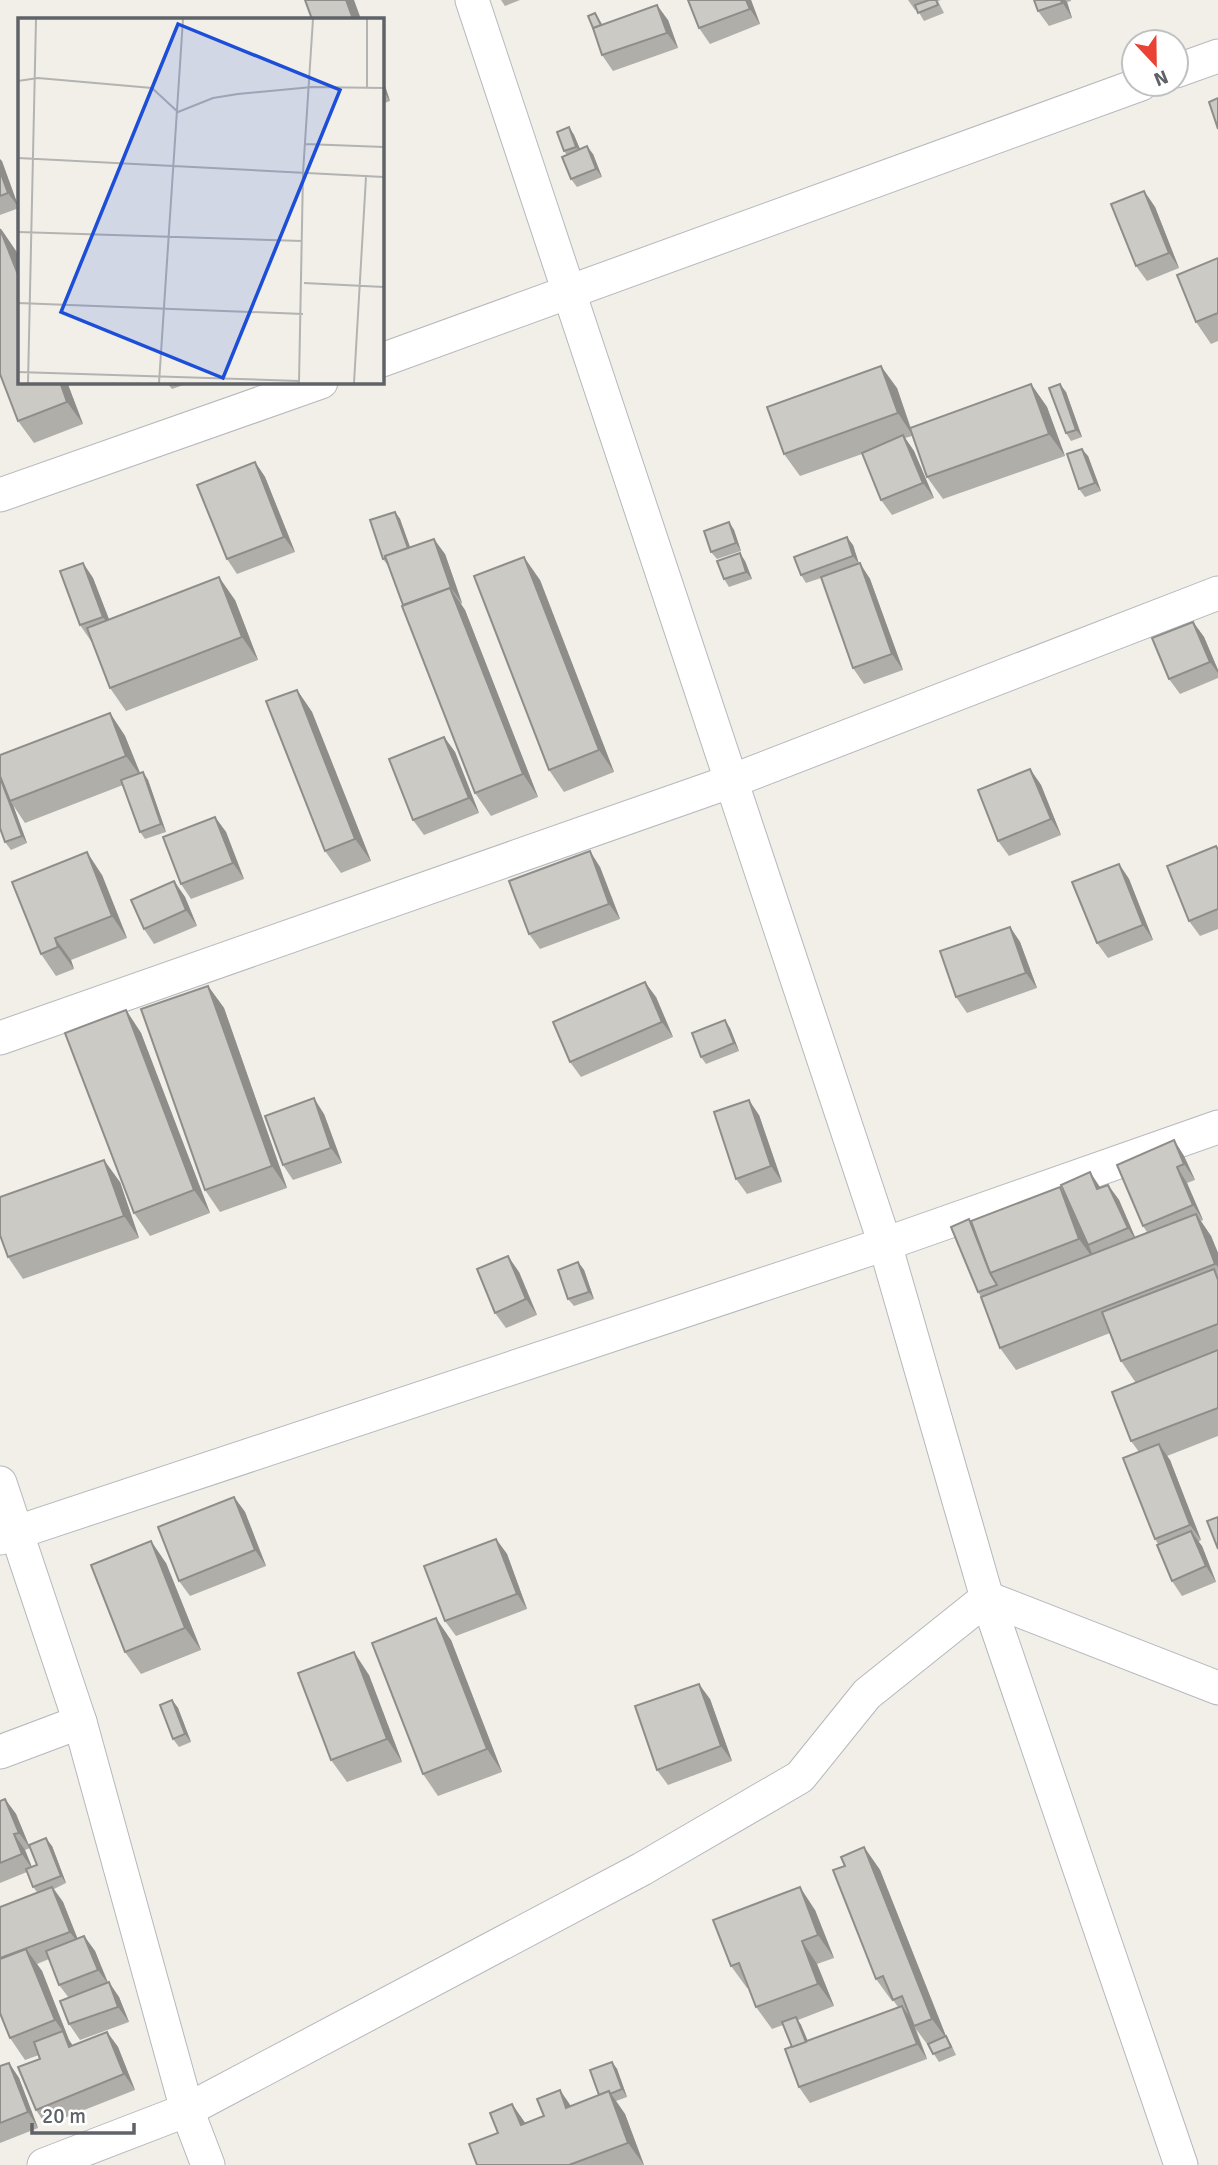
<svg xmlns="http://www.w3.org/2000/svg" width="1218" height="2165" font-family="Signika,sans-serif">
<rect width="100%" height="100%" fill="#f1efe8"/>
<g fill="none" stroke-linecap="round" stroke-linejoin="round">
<g stroke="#b5b8bc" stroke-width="35">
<g id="minor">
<polyline points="472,0 885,1244 987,1598 1181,2165"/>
<polyline points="1176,71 1218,56"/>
<polyline points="382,360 1141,84"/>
<polyline points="0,495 321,382"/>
<polyline points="0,1038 729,782 1218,593"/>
<polyline points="0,1483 80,1722 187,2110 208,2165"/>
<polyline points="0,1538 885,1244 1218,1127"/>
<polyline points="0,1752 80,1722"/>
<polyline points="44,2165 187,2110 642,1869 800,1777 867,1694 987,1598 1218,1688"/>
</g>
</g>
<use href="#minor" stroke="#fff" stroke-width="33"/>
</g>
<g fill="#afaea9">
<polygon points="501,0 520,0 505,6"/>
<polygon points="751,0 760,24 710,44 699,28"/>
<polygon points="908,0 941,0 938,1 944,13 924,21 917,9 915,10"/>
<polygon points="1034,0 1071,0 1071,1 1067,2 1072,18 1049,26 1038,11"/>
<polygon points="595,13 602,24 668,20 678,48 613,71 602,55 593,28"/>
<polygon points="382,77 390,101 382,104"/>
<polygon points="569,127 574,135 580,149 593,154 602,177 577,187 571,179 567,155 564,151"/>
<polygon points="0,159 19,208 0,215"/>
<polygon points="1144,191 1155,207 1179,268 1147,281 1136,266"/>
<polygon points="1,229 16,251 19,259 19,382 67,382 83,424 34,443 18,421"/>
<polygon points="1218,258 1218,341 1211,344 1196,322"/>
<polygon points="166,382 192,382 172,389"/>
<polygon points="1031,384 1047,407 1065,456 943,499 927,477 912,436 905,438 914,451 934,498 892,515 881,500 862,454 800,476 784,454 897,388 911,428"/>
<polygon points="1066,392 1082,437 1071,441 1066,433"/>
<polygon points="1088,456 1101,491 1085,497 1079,489"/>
<polygon points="255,462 265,477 295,552 237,574 227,559"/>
<polygon points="395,512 400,519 410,548 445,554 462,603 461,604 465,610 538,797 491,816 475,793 389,567 383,559"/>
<polygon points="729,522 734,530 741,551 717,559 711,552"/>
<polygon points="853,545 859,564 870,579 903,670 864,684 853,668 821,578 806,583 801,575"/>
<polygon points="745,561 752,579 729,587 724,579"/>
<polygon points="83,563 93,578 109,620 235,600 258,660 126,711 110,688 92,640 91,641 80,625"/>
<polygon points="540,580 614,772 564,792 549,770"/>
<polygon points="1193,622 1204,637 1218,670 1218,678 1180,694 1169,679"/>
<polygon points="297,690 312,712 371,861 341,873 325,851"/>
<polygon points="110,713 125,736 140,773 143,772 148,780 166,832 145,839 140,832 123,785 25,823 13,805 27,843 11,850 5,842 0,781"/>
<polygon points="444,737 455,752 479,813 424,835 413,820"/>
<polygon points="1030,769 1041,785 1061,835 1009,856 998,841"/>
<polygon points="215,817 226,832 244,879 191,899 181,884"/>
<polygon points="1216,846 1218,848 1218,929 1200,936 1189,921"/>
<polygon points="1119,864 1129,879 1153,940 1108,958 1097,943"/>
<polygon points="600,867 620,919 540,949 529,934"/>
<polygon points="102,875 127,938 71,960 74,969 56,976 41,954"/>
<polygon points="174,881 185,897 197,926 154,944 144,929"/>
<polygon points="1010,927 1020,942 1037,988 967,1013 956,997"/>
<polygon points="208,986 224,1008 287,1188 220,1212 205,1190"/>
<polygon points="656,997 673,1037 581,1077 570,1062"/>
<polygon points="126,1010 141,1033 210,1213 150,1236 134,1213"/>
<polygon points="730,1028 739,1051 706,1064 701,1057"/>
<polygon points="324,1114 342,1163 293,1180 283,1165"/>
<polygon points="759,1115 782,1182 747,1194 736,1179"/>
<polygon points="1174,1140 1184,1156 1195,1180 1187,1183 1203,1220 1201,1221 1211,1236 1218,1253 1218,1436 1167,1456 1170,1460 1201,1540 1198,1542 1202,1546 1216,1582 1182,1596 1172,1581 1158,1544 1155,1539 1139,1452 1131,1441 1136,1383 1121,1361 1110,1333 1016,1370 1000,1348 981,1297 978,1292 971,1221 1067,1198 1101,1188 1108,1185 1119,1200 1135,1237 1147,1232 1143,1226"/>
<polygon points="120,1182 139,1238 23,1279 8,1257"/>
<polygon points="578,1262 584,1270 594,1299 574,1306 568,1299"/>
<polygon points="519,1272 537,1315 506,1328 495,1313"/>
<polygon points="234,1497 245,1512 266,1566 190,1596 179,1581"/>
<polygon points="496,1539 507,1554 527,1609 456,1636 445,1621"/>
<polygon points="166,1563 201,1650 141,1674 125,1652"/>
<polygon points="451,1640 502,1772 438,1796 423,1774"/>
<polygon points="369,1675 402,1762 347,1782 331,1760"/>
<polygon points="710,1699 732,1761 668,1785 657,1770"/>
<polygon points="172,1700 178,1708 191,1742 179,1747 173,1739"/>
<polygon points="5,1799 16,1814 30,1848 25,1850 32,1867 37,1865 52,1846 66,1883 54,1889 63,1902 77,1939 84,1936 95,1951 107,1982 119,1997 129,2022 80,2040 69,2024 69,1998 59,1985 49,1959 37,1964 42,1971 69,2040 73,2046 107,2032 118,2047 135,2090 46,2125 36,2110 40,2059 39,2055 25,2060 10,2038 0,2015 0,1907 37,1892 33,1887 27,1872 0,1883 0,1801"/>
<polygon points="864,1847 880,1870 946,2037 951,2044 956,2055 939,2062 930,2048 916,2029 927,2059 810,2103 799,2087 792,2047 783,2025 772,2029 756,2007 749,1988 747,1988 731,1966 815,1910 834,1958 817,1964 834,2006 798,2020 801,2025 808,2041 898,2007 893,2000 892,2001 876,1979 845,1866"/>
<polygon points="612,2062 617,2069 627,2097 616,2101 625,2114 644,2165 477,2165 498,2133 512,2104 525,2123 599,2095"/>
<polygon points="9,2063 19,2078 38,2128 0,2143 0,2066"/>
</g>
<g fill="#8f8d8a">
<polygon points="346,0 354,0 361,19 353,19"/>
<polygon points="746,0 751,0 760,24 750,9"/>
<polygon points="1061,0 1065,0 1067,2 1072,18"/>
<polygon points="657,5 668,20 678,48 667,33"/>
<polygon points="382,77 390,101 382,89"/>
<polygon points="569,127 574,135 582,154 576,147"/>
<polygon points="587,146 593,154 602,177 596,169"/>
<polygon points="0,159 2,161 19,208 8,193 0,171"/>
<polygon points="1144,191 1155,207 1179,268 1169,253"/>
<polygon points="1,229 16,251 19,259 19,277"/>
<polygon points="881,366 897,388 913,436 898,413"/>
<polygon points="60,382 67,382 83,424 67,402"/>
<polygon points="1031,384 1047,407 1065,456 1049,434"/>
<polygon points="1060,384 1066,392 1082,437 1076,430"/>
<polygon points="903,435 914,451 934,498 923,483"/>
<polygon points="1082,449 1088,456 1101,491 1095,483"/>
<polygon points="255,462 265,477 295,552 284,537"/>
<polygon points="395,512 400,519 414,558 408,550"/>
<polygon points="729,522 734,530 741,551 736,543"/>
<polygon points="847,537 853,545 859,564 853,556"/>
<polygon points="434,539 445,554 462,603 451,588"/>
<polygon points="740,553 745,561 752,579 746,572"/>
<polygon points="524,557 540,580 614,772 599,750"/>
<polygon points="83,563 93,578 114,632 103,617"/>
<polygon points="860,563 870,579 903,670 892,654"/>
<polygon points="219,577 235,600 258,660 242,637"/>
<polygon points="450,588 465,610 538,797 523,774"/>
<polygon points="1193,622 1204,637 1218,670 1218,673 1210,662"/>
<polygon points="297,690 312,712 371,861 355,839"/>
<polygon points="110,713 125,736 142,778 126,756"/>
<polygon points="444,737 455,752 479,813 469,798"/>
<polygon points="1030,769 1041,785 1061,835 1051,819"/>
<polygon points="143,772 148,780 166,832 161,824"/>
<polygon points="1,780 10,801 13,805 27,843 22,836"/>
<polygon points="215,817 226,832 244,879 233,863"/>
<polygon points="590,851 600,867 620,919 609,904"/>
<polygon points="87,852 102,875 127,938 112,916"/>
<polygon points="1119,864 1129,879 1153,940 1143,925"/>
<polygon points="174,881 185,897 197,926 186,910"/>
<polygon points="1010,927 1020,942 1037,988 1026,973"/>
<polygon points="55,938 71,960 74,969 58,947"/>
<polygon points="645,982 656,997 673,1037 662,1022"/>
<polygon points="208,986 224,1008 287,1188 272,1166"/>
<polygon points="126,1010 141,1033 210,1213 194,1190"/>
<polygon points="725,1020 730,1028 739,1051 734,1043"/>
<polygon points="314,1098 324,1114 342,1163 331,1148"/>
<polygon points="749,1100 759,1115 782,1182 771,1166"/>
<polygon points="1174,1140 1184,1156 1195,1180 1184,1164"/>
<polygon points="104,1160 120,1182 139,1238 124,1216"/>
<polygon points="1177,1167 1187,1183 1203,1220 1193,1205"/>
<polygon points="1090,1172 1100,1187 1108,1205 1097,1189"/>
<polygon points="1108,1185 1119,1200 1138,1244 1128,1228"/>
<polygon points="1060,1187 1075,1210 1095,1261 1079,1239"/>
<polygon points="1196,1214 1211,1236 1218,1253 1218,1267 1215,1264"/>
<polygon points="508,1256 519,1272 537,1315 526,1299"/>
<polygon points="578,1262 584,1270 594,1299 589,1292"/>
<polygon points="1159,1444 1170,1460 1201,1540 1190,1525"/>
<polygon points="234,1497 245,1512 266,1566 255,1550"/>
<polygon points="1191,1531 1202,1546 1216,1582 1206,1566"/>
<polygon points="496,1539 507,1554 527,1609 517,1594"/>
<polygon points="151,1541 166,1563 201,1650 185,1628"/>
<polygon points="436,1618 451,1640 502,1772 487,1749"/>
<polygon points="354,1652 369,1675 402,1762 387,1739"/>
<polygon points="699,1684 710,1699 732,1761 721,1746"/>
<polygon points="172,1700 178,1708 191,1742 185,1734"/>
<polygon points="5,1799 16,1814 30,1848 19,1833"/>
<polygon points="14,1834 25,1850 33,1870 22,1854"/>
<polygon points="46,1838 52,1846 66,1883 61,1876"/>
<polygon points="864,1847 880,1870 948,2041 932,2019"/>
<polygon points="52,1887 63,1902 81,1947 70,1932"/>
<polygon points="800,1887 815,1910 834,1958 818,1935"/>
<polygon points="84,1936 95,1951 109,1985 98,1970"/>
<polygon points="802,1941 817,1964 834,2006 818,1984"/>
<polygon points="26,1949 42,1971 69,2040 73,2046 69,2047 64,2033 55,2020"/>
<polygon points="109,1982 119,1997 129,2022 118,2007"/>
<polygon points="902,2006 913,2021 914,2026 927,2059 917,2044"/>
<polygon points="796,2017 801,2025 813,2054 807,2046"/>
<polygon points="107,2032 118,2047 135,2090 124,2074"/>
<polygon points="612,2062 617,2069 627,2097 622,2089"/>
<polygon points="9,2063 19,2078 38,2128 28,2112"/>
<polygon points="560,2090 575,2112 566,2108"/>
<polygon points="609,2091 625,2114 644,2165 628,2143"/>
<polygon points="512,2104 528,2127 521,2125"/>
</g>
<g fill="#cccac5" stroke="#8f8d8a" stroke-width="2">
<polygon points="305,0 346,0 353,19 312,19"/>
<polygon points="688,0 746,0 750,9 699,28"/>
<polygon points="929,0 936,0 938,5 918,13 915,5"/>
<polygon points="1034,0 1061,0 1062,3 1038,11"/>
<polygon points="657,5 667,33 602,55 593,28"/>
<polygon points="595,13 601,25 593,28 588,16"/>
<polygon points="1218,98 1218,129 1209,102"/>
<polygon points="569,127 576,147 564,151 557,132"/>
<polygon points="587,146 596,169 571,179 562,157"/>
<polygon points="0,171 8,193 0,196"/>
<polygon points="1144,191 1169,253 1136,266 1111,204"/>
<polygon points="0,229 19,277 19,382 60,382 67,402 18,421 0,374"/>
<polygon points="1218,258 1218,313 1196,322 1177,275"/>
<polygon points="881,366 898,413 784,454 767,407"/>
<polygon points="1031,384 1049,434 927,477 910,428"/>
<polygon points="1060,384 1076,430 1066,433 1049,388"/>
<polygon points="903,435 923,483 881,500 862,453"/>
<polygon points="1082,449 1095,483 1079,489 1067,454"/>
<polygon points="255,462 284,537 227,559 197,485"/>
<polygon points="395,512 408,548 385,556 386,558 383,559 370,520"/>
<polygon points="729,522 736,543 711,552 704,531"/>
<polygon points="847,537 853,556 801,575 794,557"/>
<polygon points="434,539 451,588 450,588 403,605 385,556"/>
<polygon points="740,553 746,572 724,579 717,561"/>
<polygon points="524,557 599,750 549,770 474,576"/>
<polygon points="83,563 103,617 80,625 60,571"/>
<polygon points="860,563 892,654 853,668 821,577"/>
<polygon points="219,577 242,637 110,688 87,628"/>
<polygon points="450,588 523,774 475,793 402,606"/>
<polygon points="1193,622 1210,662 1169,679 1152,638"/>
<polygon points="297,690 355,839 325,851 266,701"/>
<polygon points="110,713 126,756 10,801 0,776 0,755"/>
<polygon points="444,737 469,798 413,820 389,759"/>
<polygon points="1030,769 1051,819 998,841 978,790"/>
<polygon points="143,772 161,824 140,832 121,780"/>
<polygon points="1,780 22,836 5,842 0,828 0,781"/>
<polygon points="215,817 233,863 181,884 163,837"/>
<polygon points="1216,846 1218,850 1218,909 1189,921 1167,866"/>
<polygon points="590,851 609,904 529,934 509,881"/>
<polygon points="87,852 112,916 55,938 58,947 41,954 12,882"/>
<polygon points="1119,864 1143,925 1097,943 1072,882"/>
<polygon points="174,881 186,910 144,929 131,900"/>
<polygon points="1010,927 1026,973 956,997 940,951"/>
<polygon points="645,982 662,1022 570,1062 553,1022"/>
<polygon points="208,986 272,1166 205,1190 141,1009"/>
<polygon points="126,1010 194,1190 134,1213 65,1033"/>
<polygon points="725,1020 734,1043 701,1057 692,1033"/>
<polygon points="314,1098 331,1148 283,1165 265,1116"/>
<polygon points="749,1100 771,1166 736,1179 714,1112"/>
<polygon points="1174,1140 1184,1164 1177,1167 1193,1205 1143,1226 1117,1165"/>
<polygon points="104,1160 124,1216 8,1257 0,1235 0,1197"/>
<polygon points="1090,1172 1097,1189 1108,1185 1128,1228 1088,1245 1061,1185"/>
<polygon points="1060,1187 1079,1239 990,1273 971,1221"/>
<polygon points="1196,1214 1215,1264 1000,1348 981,1297"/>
<polygon points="969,1219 990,1273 997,1285 978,1292 951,1227"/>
<polygon points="508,1256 526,1299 495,1313 477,1269"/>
<polygon points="578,1262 589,1292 568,1299 558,1270"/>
<polygon points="1214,1269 1218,1280 1218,1324 1121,1361 1102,1312"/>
<polygon points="1218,1350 1218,1408 1131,1441 1112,1392"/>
<polygon points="1159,1444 1190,1525 1155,1539 1123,1458"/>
<polygon points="234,1497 255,1550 179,1581 158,1527"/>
<polygon points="1218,1517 1218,1549 1207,1521"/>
<polygon points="1191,1531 1206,1566 1172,1581 1157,1545"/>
<polygon points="496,1539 517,1594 445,1621 424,1566"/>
<polygon points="151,1541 185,1628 125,1652 91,1565"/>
<polygon points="436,1618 487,1749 423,1774 372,1643"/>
<polygon points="354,1652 387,1739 331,1760 298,1673"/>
<polygon points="699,1684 721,1746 657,1770 635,1706"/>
<polygon points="172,1700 185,1734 173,1739 160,1705"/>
<polygon points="5,1799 19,1833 14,1834 22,1854 0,1863 0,1801"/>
<polygon points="46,1838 61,1876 33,1887 26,1869 37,1865 29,1845"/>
<polygon points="864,1847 932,2019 914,2026 902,1996 893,2000 883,1976 876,1979 833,1870 845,1866 841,1857"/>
<polygon points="52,1887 70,1932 0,1958 0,1907"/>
<polygon points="800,1887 818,1935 802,1941 818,1984 756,2007 739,1963 731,1966 713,1920"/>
<polygon points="84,1936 98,1970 59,1985 46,1951"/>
<polygon points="26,1949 55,2020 10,2038 0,2013 0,1959"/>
<polygon points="109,1982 118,2007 69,2024 60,2001"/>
<polygon points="902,2006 917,2044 799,2087 785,2049"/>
<polygon points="796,2017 806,2042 792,2047 782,2022"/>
<polygon points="63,2031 69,2047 107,2032 124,2074 36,2110 18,2067 40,2059 34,2042"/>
<polygon points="946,2036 951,2047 933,2054 928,2044"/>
<polygon points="612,2062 622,2089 610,2094 609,2091 599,2095 590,2070"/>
<polygon points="9,2063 28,2112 0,2123 0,2066"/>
<polygon points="560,2090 566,2108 609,2091 628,2143 569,2165 477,2165 469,2144 498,2133 490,2113 512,2104 521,2125 544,2116 537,2099"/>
</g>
<g transform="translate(18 18)">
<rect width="366" height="366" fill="#f1efe8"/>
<path fill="none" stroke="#b3b3b1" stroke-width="2" d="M0,63L20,60L134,70L160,94L195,80L220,76L294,69L366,70M349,70V1M287,126L366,129M0,140L366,159M0,214L284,223M286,265L366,269M0,285L285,296M0,354L281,363M10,365L18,1M141,365L165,1M281,365L285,155L295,1M336,365L348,159"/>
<path fill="#1d4ed8" fill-opacity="0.15" stroke="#1d4ed8" stroke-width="3.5" d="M160,6L322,72L205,360L43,294Z"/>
<rect width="366" height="366" fill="none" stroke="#5f6368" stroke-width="3.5"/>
</g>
<g transform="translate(1155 63) rotate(158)"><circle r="33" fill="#ffffff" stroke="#bfc1c3" stroke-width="2"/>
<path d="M0-5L12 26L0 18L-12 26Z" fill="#ea4335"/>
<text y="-10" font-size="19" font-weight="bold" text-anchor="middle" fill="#5f6368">N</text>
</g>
<path d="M32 2123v10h102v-10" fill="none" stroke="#5f6368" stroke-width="3.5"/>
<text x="42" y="2123" font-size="21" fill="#5f6368" stroke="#ffffff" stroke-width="5" paint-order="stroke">20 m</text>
</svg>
